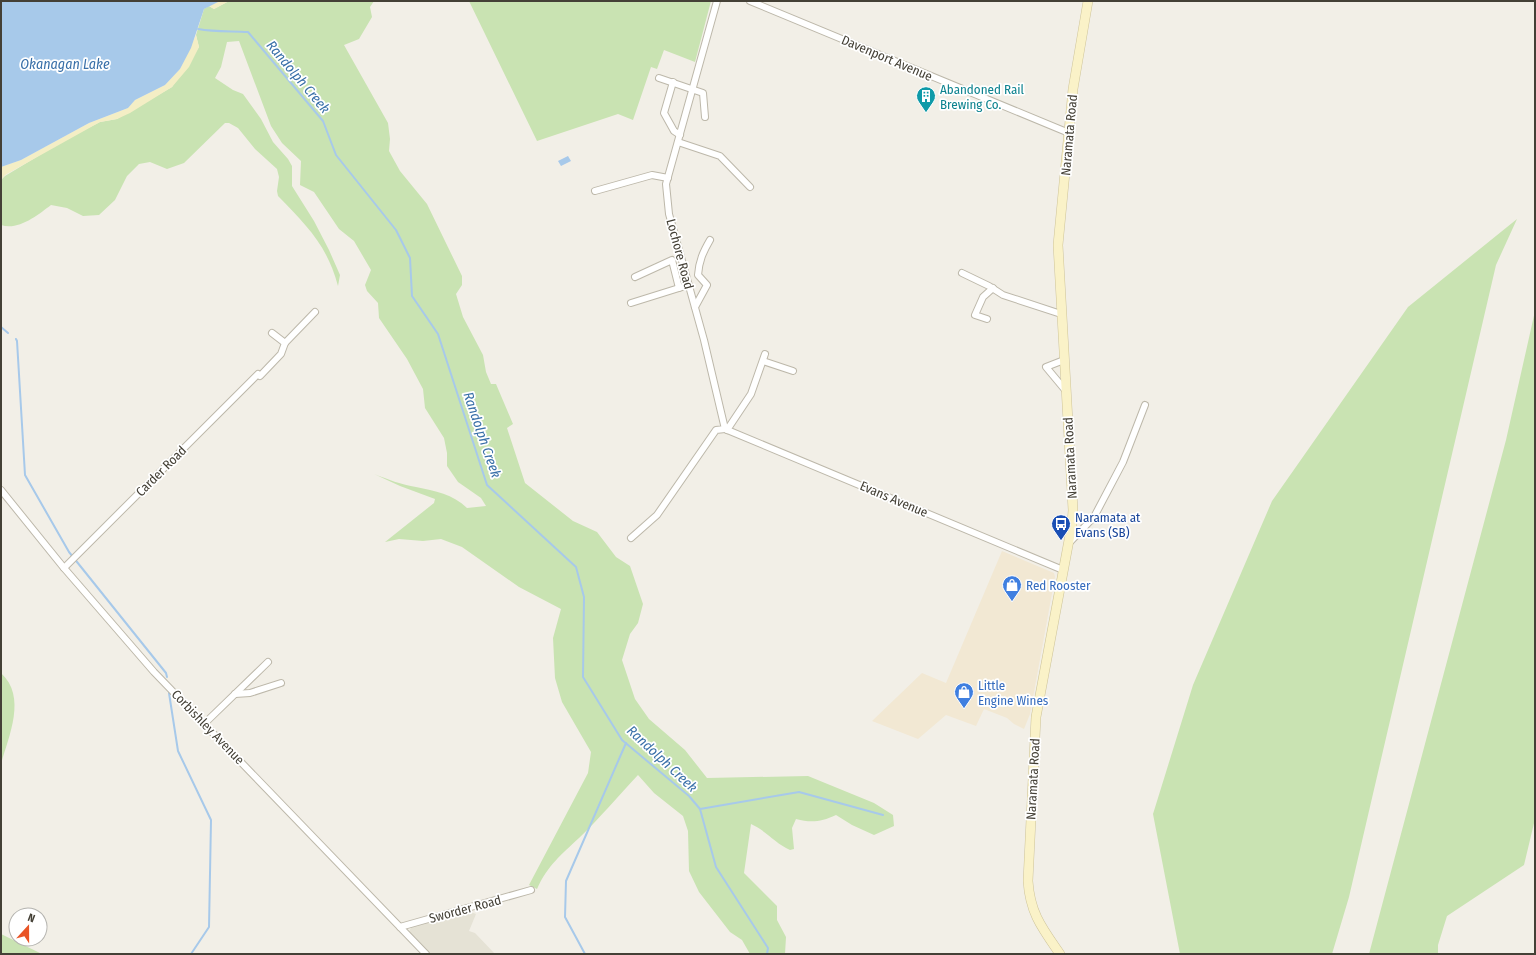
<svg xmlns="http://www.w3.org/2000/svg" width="1536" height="955" font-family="'Fira Sans Condensed',sans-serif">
<rect width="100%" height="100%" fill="#f2efe7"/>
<polygon fill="#e5e2d5" points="468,911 476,914 469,931 475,933 495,954 430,954 409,932 412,925"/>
<polygon fill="#f2e8d3" points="1002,551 1054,573 1055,577 1030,714 1024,729 1014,724 1007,718 984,709 976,726 946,715 918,739 872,721 922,673 946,683"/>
<g fill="#c9e3b2">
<path d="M229,1H374L370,7L372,17L359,39L344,45L388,123L390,139L389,151L400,171L427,204L462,276V285L456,294L463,317L483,355L486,372L491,384H496L513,424L507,428L525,483L573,521L597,532L616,557L630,566L643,604L638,623L630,634L622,660L635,699L649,719L685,750L707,778L808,776L874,803L893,815L894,826L874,835L852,825L836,815C821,822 811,823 796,819L792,828L794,849L790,850C775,843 765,830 751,824L744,873L777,906V920L786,937L785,954H750L742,940L730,932L699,892L689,871L688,831L683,816L654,793L638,775C618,796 600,818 579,838C561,855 548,865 537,889L529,885L588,773L591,752L562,702L555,678L553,638L561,609L519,587L462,547L441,539L423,541L399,539L385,542L434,503L435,499L400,486L374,474C387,479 402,485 416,487C435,491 453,494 467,508L486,506L481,498L458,482L447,466V453L444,438L425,408L423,389L407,359L379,318L378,303L367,291L365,285L371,270L354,241L339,229L314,192L300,185L301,161L282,143L271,126L239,41L227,42L221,67L215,78L233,90L243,94L261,119L273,142L288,159L292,166V186L314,221L329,250L340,275L338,286C327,245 307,226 278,196L277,191L279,177L277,169L255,149L238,128L229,123H225L184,163L167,169L150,162L139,164L127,176L115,200L99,215L83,216L67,208L51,205C38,215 18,231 1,225V180L5,176L63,141L100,122L117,119L172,87L199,47L196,35L204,9L209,6L214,9Z"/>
<polygon points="469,1 711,1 695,62 664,50 657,69 651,67 633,120 618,114 537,141"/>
<polygon points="1517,219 1496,265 1349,897 1332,954 1180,954 1153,814 1193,685 1272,501 1408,307"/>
<polygon points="1535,311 1535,819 1524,865 1447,916 1438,945 1438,954 1369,954 1506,440"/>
<path d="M1,673C27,697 9,735 1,764Z"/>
<polygon points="1,934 42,954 1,954"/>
</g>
<g fill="#f4eec5">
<polygon points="220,1 229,1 214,9 209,6"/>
<polygon points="196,35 199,47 189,67 172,87 130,113 117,119 100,122 5,175 1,180 1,167 21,160 89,123 128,108 135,100 165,85 180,69"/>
</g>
<g fill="#a7c9ea">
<polygon points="1,1 220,1 204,9 191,48 180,69 165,85 135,100 128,108 89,123 21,160 1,167"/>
<polygon points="568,156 571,161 561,166 558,161"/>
</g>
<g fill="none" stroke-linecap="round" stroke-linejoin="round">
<g stroke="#a7c9ea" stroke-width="2">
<path d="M198,29C215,32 230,31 248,32L323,121L336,155L396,230L410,258L412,296L438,334L487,485L576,567L584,597L583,677L622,740L689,796L700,809L716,867L768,948L767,954"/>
<polyline points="1,327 8,333"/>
<polyline points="16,339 17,341 25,475 69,552 166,673 167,677"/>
<polyline points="169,693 178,751 211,820 209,927 191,954"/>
<polyline points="700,809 799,792 883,815"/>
<polyline points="585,954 565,917 566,881 626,743"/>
</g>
<g stroke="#bdb8aa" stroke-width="8">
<g id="minor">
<polyline points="750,1 1069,133"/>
<polyline points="659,78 703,93 705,117"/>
<polyline points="673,82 664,113 674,131 680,135"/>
<polyline points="678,142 720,156 750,187"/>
<polyline points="595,191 652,175 668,178"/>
<polyline points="962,273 989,286 1003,295 1061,314"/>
<polyline points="635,277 672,260 679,288 689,285"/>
<polyline points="631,303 679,288"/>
<path d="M695,307L707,285L698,275C699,261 703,252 710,240"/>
<polyline points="987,319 975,315 983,297 993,288"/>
<polyline points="285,343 315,312"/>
<polyline points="1064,360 1046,367 1066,391"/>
<polyline points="763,361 793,371"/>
<polyline points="260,376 281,354 285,343 272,333"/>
<polyline points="725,429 1063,570"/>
<polyline points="727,430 751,394 765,354"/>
<polyline points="1,490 64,568 154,672 426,954"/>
<polyline points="631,538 657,515 716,430 725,429 704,340 669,214 666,184 717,1"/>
<polyline points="1069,543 1094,517 1123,462 1145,405"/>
<polyline points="64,568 258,374"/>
<polyline points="235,694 250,693 281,683"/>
<polyline points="204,724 268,662"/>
<polyline points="400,927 531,890"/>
</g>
</g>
<g stroke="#cec499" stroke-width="10">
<path id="secondary" d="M1060,954C1042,928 1030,913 1028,881L1036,717L1072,524L1073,510L1058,245L1073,89L1088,1"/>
</g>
<use href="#minor" stroke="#fff" stroke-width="6"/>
<use href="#secondary" stroke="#faf2c8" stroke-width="9"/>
</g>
<defs>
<g id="building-pin" transform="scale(1)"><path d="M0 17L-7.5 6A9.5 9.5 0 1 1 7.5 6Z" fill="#0f9aa8" stroke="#fff"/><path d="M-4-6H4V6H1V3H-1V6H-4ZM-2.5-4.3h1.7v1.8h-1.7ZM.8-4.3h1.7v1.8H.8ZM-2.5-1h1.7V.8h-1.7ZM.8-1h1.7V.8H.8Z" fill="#fff"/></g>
<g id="bus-pin" transform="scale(1)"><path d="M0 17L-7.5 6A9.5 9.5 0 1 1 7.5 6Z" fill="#1a4fb4" stroke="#fff"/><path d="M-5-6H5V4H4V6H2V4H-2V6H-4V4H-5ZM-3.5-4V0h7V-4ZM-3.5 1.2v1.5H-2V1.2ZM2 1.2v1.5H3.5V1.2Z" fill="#fff"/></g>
<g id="shop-pin" transform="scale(1)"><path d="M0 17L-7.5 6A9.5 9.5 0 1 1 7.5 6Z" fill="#3f7fe0" stroke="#fff"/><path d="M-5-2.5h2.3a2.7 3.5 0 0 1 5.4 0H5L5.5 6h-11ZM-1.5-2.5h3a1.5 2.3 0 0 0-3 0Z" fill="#fff"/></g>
</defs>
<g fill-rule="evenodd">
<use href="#building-pin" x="926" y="96"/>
<use href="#bus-pin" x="1061" y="524"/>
<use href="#shop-pin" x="1012" y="585"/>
<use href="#shop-pin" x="964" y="692"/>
</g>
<g text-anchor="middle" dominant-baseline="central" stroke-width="3.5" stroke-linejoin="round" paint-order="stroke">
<g font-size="13" fill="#444036" stroke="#fff">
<text transform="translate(887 58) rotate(23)">Davenport Avenue</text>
<text transform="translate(1069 135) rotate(-85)">Naramata Road</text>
<text transform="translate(680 254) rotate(75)">Lochore Road</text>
<text transform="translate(1070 458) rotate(-93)">Naramata Road</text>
<text transform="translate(161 471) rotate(-45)">Carder Road</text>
<text transform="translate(894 499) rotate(23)">Evans Avenue</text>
<text transform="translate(208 727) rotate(46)">Corbishley Avenue</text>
<text transform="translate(1033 779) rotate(-87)">Naramata Road</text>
<text transform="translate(465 909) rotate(-15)">Sworder Road</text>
</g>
<g font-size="13" fill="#0d838f" stroke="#fff" text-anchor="start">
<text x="940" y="89">Abandoned Rail<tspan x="940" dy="15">Brewing Co.</tspan></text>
</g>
<g font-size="13" fill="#164399" stroke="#fff" text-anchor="start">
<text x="1075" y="517">Naramata at<tspan x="1075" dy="15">Evans (SB)</tspan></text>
</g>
<g font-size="13" fill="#366cbe" stroke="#fff" text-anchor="start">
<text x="1026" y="585">Red Rooster</text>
<text x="978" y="685">Little<tspan x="978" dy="15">Engine Wines</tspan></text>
</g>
<g font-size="14" font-style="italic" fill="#386fa8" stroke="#fff">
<text x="65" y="64">Okanagan Lake</text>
<text transform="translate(298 77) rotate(50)">Randolph Creek</text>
<text transform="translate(482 435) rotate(71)">Randolph Creek</text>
<text transform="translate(662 759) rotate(43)">Randolph Creek</text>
</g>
</g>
<rect width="1536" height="955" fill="none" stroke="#444036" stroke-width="4"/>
<g transform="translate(28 927) rotate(21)"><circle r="19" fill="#ffffff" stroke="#b4b3af"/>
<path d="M0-3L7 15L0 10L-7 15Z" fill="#e95426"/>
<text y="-6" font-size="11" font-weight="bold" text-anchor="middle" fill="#444036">N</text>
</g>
</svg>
